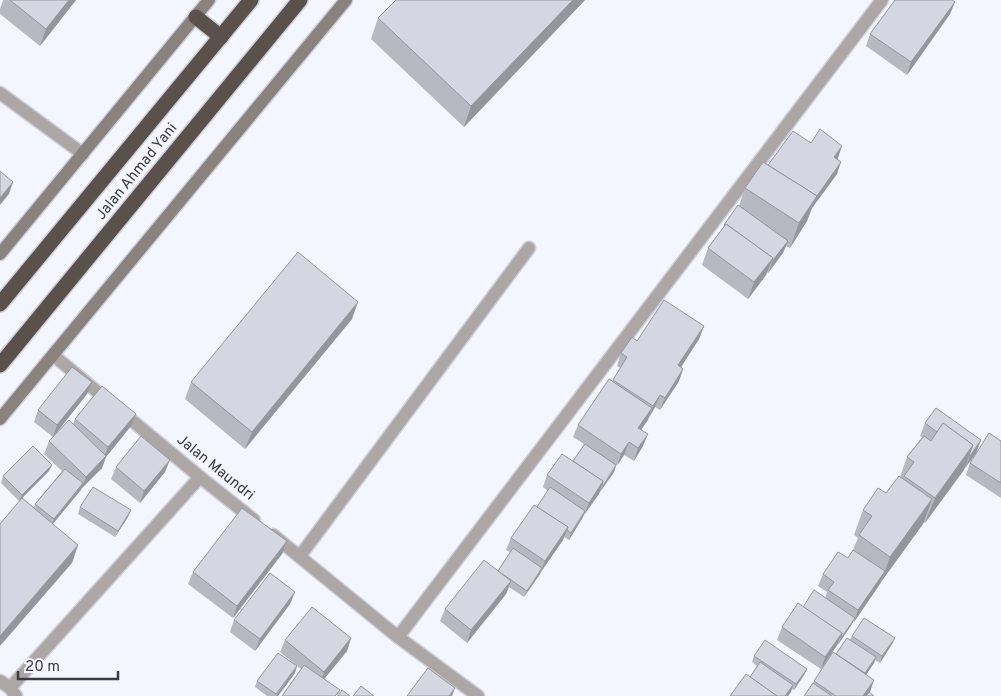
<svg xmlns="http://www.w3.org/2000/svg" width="1001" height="696" font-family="Overpass,sans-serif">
<rect width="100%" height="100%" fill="#f3f5ff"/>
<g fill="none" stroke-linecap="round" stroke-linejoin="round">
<g stroke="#ced0d9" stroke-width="15">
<g id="street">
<polyline points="0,93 83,154"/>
<polyline points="53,355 200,477 254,520"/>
<polyline points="273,535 398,637 478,696"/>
<polyline points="300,556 529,248"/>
<polyline points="398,637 882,0"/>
<polyline points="0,681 10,688 16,696"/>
<polyline points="10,688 200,477"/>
</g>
</g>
<g stroke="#ced0d9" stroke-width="15">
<g id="secondary">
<polyline points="0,254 209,0"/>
<polyline points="0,419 346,0"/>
</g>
</g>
<g stroke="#ced0d9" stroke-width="18">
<g id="highway">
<polyline points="196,17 221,37"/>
<polyline points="0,304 251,0"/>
<polyline points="0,365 300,0"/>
</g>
</g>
<use href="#street" stroke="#aca7a4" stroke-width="12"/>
<use href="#secondary" stroke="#89827d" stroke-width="12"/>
<use href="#highway" stroke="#5a514a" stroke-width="15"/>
</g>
<g fill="#b6b9c2">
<polygon points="3,0 76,0 40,46 0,14 0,9"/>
<polygon points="396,0 585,0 464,127 371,39 378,18"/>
<polygon points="955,2 950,14 907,75 866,46 870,34"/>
<polygon points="811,143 838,158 837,174 812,208 807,221 790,248 786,246 783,253 768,273 767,272 766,275 748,299 702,265 708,248 723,228 724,225 739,206 745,188 768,165"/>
<polygon points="352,319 245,449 185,399 191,382"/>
<polygon points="704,326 699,339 681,367 683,369 679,381 660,410 655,407 641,430 643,446 634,461 624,455 616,466 614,472 600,492 584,515 569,540 564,537 563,540 524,597 509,587 506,594 467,643 440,621 445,609 498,571 510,552 506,550 511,538 537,507 548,491 543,487 547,475 573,461 584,444 573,437 578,425 612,381 620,368 617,366 621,353 637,341"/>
<polygon points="87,394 55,435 73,424 75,419 136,414 131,426 106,457 102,468 81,489 53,524 78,545 72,563 19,501 1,483 3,476 49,471 22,498 34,508 35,504 62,471 44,454 49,441 53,437 34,422 38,410"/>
<polygon points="925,423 981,440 976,453 965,468 964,468 925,523 924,522 923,524 881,582 854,622 853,621 852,624 821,669 777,640 782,627 803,607 825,598 827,592 818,586 823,574 848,558 853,550 858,538 854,535 863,510 886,493 900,477 907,457 922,437 920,436"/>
<polygon points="1001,441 1001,498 966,475 970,463"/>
<polygon points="116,467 165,472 140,503 111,479"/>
<polygon points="80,507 128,517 115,537 78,514"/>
<polygon points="287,541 282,554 233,618 188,584 193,572"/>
<polygon points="295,592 290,604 255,651 230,632 234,620"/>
<polygon points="852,636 895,638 892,644 880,663 875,660 874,663 866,674 869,693 874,696 804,696 814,681 836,654 850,640"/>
<polygon points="351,638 347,651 324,679 340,690 338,696 301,669 280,652 285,640"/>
<polygon points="754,656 807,669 804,675 794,690 792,689 788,696 730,696 750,677 757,666 752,662"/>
<polygon points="295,673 278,696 267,696 255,687 257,681"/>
</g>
<g fill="#94969e">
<polygon points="69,0 76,0 40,46 46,29"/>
<polygon points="573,0 585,0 464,127 471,106"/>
<polygon points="955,2 950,14 907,75 911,62"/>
<polygon points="842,146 838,158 830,169 834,157"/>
<polygon points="841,162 837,174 812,208 807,221 790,248 799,223 810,204"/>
<polygon points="13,182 9,194 0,205 0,198"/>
<polygon points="788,241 783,253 768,273 773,260"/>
<polygon points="773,258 766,275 748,299 754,282"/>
<polygon points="358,302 352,319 245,449 252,432"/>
<polygon points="704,326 699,339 674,378 678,365"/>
<polygon points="683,369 679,381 660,410 665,398"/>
<polygon points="92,382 87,394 53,437 57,425"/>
<polygon points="660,395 655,407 649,418 653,406"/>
<polygon points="652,408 648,420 634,440 638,428"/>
<polygon points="136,414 131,426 106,457 102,468 81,489 86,477 104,457 108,447"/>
<polygon points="648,434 643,446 634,461 638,448"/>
<polygon points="981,440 976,453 965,468 970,456"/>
<polygon points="629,442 624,455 617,466 621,454"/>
<polygon points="973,445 964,470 925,523 935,498"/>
<polygon points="170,460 165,472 140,503 144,491"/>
<polygon points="52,465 49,471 19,501 22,495"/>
<polygon points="616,465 614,472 600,492 603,486"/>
<polygon points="603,481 599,494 584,515 589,503"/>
<polygon points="83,483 81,490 51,526 54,519"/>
<polygon points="932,499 923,524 881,582 890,557"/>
<polygon points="131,510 128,517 115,537 118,531"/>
<polygon points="585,511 583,517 569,540 571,533"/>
<polygon points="568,527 563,540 540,573 545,561"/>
<polygon points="287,541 282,554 233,618 237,606"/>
<polygon points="78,545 72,563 0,646 0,636"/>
<polygon points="542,568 540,574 524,597 527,591"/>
<polygon points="885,571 880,584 854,622 858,610"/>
<polygon points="511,581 506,594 467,643 471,630"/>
<polygon points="295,592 290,604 255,651 260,639"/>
<polygon points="855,618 852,624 838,645 841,638"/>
<polygon points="842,633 837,645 821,669 825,657"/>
<polygon points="351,638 347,651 320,684 324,672"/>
<polygon points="895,638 892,644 880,663 882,656"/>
<polygon points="876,657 874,663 861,683 863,676"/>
<polygon points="297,666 295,673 278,696 276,696"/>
<polygon points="807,669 804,675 794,690 796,684"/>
<polygon points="874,680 870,692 867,696 863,696"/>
<polygon points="793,685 791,692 788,696 785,696"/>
<polygon points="455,688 452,696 449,696"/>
</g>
<g fill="#d4d7e2" stroke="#94969e">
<polygon points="10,0 69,0 46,29"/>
<polygon points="396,0 573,0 471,106 378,18"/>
<polygon points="895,0 952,0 955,2 911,62 870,34"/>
<polygon points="820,129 842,146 834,157 841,162 817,196 768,165 793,131 811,143"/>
<polygon points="763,162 817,196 799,223 745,188"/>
<polygon points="0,171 13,182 0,198"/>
<polygon points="738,205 788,241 773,260 772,259 773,258 726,224 725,225 724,225"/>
<polygon points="726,224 773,258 754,282 708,248"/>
<polygon points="298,252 358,302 252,432 191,382"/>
<polygon points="664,300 704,326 678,365 683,369 665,398 660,395 653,406 613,380 627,357 621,353 632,337 637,341"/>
<polygon points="72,367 92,382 57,425 38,410"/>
<polygon points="609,379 652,408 638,428 648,434 638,448 629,442 621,454 578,425"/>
<polygon points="102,386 136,414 108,447 75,419"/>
<polygon points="936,408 981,440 970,456 969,455 973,445 943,423 937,432 925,423"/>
<polygon points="69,420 106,456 86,477 49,441"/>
<polygon points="943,423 973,445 935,498 904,476 914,462 907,457 924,436 931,441"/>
<polygon points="989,433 1001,441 1001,483 970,463"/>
<polygon points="141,436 170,460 144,491 116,467"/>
<polygon points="585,444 616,465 603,486 602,485 603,481 573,461"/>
<polygon points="33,446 52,465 22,495 3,476"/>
<polygon points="562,454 603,481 589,503 547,475"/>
<polygon points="65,469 83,483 54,519 35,504"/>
<polygon points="899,476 932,499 890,557 859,535 872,516 863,510 878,488 886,493"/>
<polygon points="93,487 131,510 118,531 80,507"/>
<polygon points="550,487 585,511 571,533 567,530 568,527 537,507"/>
<polygon points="22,498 78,545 0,636 0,524"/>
<polygon points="534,505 568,527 545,561 511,538"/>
<polygon points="242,508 287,541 237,606 193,572"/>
<polygon points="513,548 542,568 527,591 498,571"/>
<polygon points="853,550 885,571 858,610 828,590 834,582 823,574 838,552 848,558"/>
<polygon points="484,560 511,581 471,630 445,609"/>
<polygon points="270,573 295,592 260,639 234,620"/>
<polygon points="814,590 855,618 841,638 842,633 803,607"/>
<polygon points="798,603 842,633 825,657 782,627"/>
<polygon points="312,607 351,638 324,672 285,640"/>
<polygon points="864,618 895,638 882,656 852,636"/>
<polygon points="847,638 876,657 865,673 836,654"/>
<polygon points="765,640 807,669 796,684 754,656"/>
<polygon points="833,652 874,680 863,696 836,696 814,681"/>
<polygon points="278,653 297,666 276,694 257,681"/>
<polygon points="760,662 793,685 785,696 777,696 750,677"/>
<polygon points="304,665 340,690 335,696 282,696"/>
<polygon points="428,668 455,688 449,696 407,696"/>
<polygon points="746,674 777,696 730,696"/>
<polygon points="813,683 832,696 804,696"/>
<polygon points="361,686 374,696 353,696"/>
<polygon points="342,690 350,696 338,696"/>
<polygon points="869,692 874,696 866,696"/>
</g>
<g text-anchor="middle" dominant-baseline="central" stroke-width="4.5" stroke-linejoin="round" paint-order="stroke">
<g font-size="15" fill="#3b3c41" stroke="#f3f5ff">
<text transform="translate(137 172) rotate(-51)">Jalan Ahmad Yani</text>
<text transform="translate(215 468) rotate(39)">Jalan Maundri</text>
</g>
</g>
<path d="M18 671v8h100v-8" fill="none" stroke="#3b3c41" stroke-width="2.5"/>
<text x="25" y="671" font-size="15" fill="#3b3c41" stroke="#f3f5ff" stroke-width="4" paint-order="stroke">20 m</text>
</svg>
